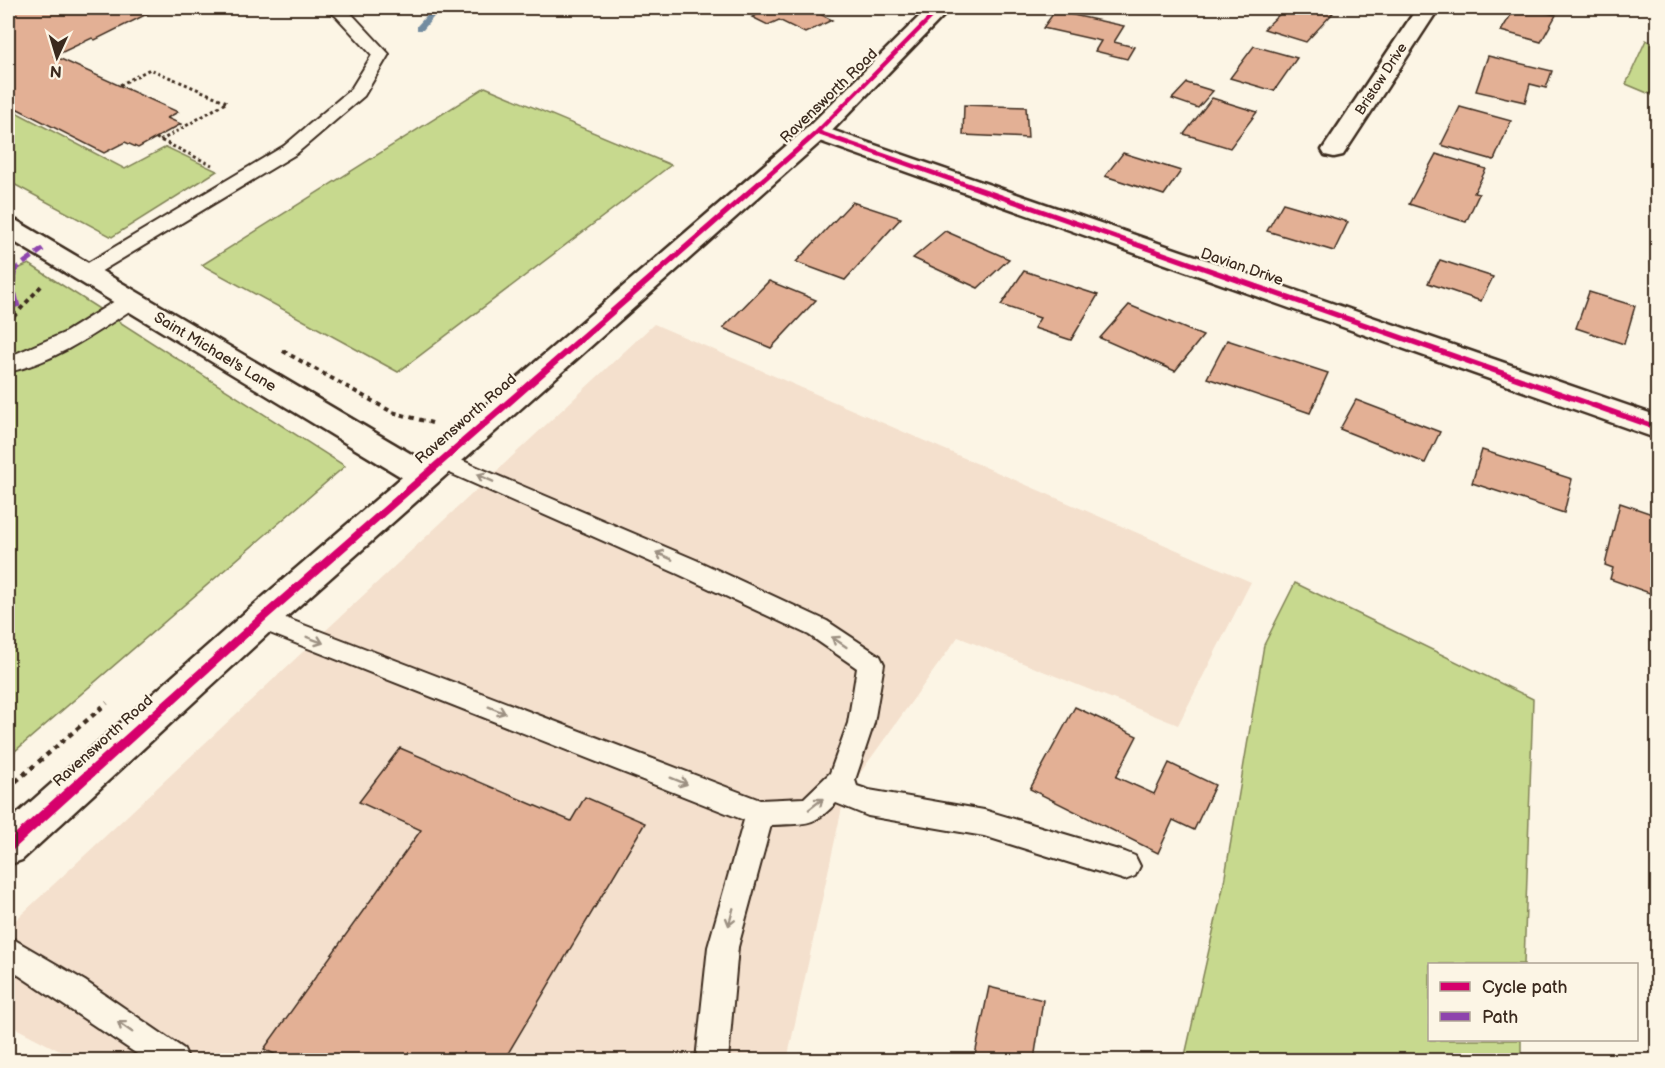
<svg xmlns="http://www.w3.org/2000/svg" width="1665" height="1068" font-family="'Balsamiq Sans',sans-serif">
<rect width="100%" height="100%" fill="#fcf5e5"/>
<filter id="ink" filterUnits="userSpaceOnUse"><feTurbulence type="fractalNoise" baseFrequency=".0167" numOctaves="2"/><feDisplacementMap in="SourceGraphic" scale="12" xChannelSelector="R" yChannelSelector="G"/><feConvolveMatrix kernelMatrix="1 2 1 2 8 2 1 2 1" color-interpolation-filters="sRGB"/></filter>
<g filter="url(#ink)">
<polygon fill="#f4e0cd" points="654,324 1251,582 1178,725 958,637 845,794 787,1060 77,1060 8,1024 8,927"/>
<g fill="#c7d98e" stroke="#818256" stroke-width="1.5">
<polygon points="1646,40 1657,46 1657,97 1626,84"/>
<polygon points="485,87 671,165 398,372 202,265"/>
<polygon points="8,108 125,169 166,147 217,171 112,237 8,181"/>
<polygon points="29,264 345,466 8,757 8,273"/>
<polygon points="1295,583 1533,699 1524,964 1430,964 1430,1040 1521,1040 1521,1060 1184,1060 1223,888 1264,645"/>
</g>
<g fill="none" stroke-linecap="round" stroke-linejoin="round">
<polygon fill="#738ca0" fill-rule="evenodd" points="433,8 441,8 423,30 417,30 417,26"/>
</g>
<g fill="#e3b095" stroke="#3b2a1e" stroke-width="1.5">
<polygon points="8,8 159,8 95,40 92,38 54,56 178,112 167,118 181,124 138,148 125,142 104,153 8,104"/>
<polygon points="771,8 808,8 832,20 805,33 779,20 768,25 752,17"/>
<polygon points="1286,8 1314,8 1333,13 1306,42 1264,29"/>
<polygon points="1515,8 1526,8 1556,15 1541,42 1501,31"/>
<polygon points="1055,11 1124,26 1114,42 1134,47 1127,59 1095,51 1101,41 1043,28"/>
<polygon points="1254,46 1297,58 1274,91 1230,78"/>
<polygon points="1488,56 1552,71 1546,88 1530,84 1525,102 1476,91"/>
<polygon points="1187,83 1213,91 1198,108 1172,99"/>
<polygon points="1212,98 1257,112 1230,148 1184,134"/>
<polygon points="964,105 1026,107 1028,138 963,135"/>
<polygon points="1460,107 1511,121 1494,160 1441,145"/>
<polygon points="1123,153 1181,171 1164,195 1105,176"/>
<polygon points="1436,154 1486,169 1474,193 1479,194 1466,222 1409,204"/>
<polygon points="852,202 901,218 845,280 796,262"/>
<polygon points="1283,203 1348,222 1334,251 1267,231"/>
<polygon points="945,231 1009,259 978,288 913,258"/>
<polygon points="1440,260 1493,277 1481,301 1428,283"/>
<polygon points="1024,271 1098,295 1071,340 1034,328 1040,318 1001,305"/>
<polygon points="769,281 816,300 771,348 723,328"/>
<polygon points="1589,292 1635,306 1624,344 1576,328"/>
<polygon points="1129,305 1203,336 1175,371 1100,338"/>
<polygon points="1227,340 1328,373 1310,413 1207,378"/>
<polygon points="1356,400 1440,432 1425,463 1340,429"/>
<polygon points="1482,450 1572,479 1564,513 1472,483"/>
<polygon points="1620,503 1658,516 1658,596 1610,579 1613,568 1605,565"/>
<polygon points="1075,707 1137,736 1116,777 1154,794 1169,763 1215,785 1194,830 1173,820 1158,853 1030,789"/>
<polygon points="400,748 571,821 585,797 645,823 504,1060 286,1060 264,1049 421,830 359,802"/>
<polygon points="989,987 1043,1000 1034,1060 974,1060"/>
</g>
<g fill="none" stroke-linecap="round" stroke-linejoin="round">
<g stroke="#3b2a1e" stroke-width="4">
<g id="service">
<polygon points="325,8 344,8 348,10 389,54 364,96 296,154 90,278 83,280 76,278 73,274 76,270 284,146 351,89 372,55 336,16"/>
<path d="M130,294L137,296L140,301L137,306C97,332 55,362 8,372V357L64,333L123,296Z"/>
<path d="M442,452L696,560L827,621L880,656L884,664L874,723L855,780L857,786L869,790L984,810L1125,852L1135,856L1140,866L1135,876L1125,880L984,836L868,816L836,803C812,828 804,823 771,825L738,947L728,1060H696L708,947L744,820L252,626L248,619L252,612L261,609L270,612L760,800L804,798L830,773L848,723L857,668L809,635L678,574L434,466L431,460L434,454Z"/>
<polygon points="8,936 85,981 184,1049 189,1060 146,1060 8,968"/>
</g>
</g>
<g stroke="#3b2a1e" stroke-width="5">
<g id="minor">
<polygon points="1417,8 1439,8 1343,155 1334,157 1325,155 1322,150"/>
<polygon points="817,125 1658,416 1658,439 808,137 805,132 808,127"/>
<polygon points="8,219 17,221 435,468 440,476 435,484 424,488 413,484 8,238"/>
</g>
</g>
<g stroke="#3b2a1e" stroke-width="5">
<polygon id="secondary" points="928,8 951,8 826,137 273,629 22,860 8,865 8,822 249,609 808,127"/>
</g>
<g stroke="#3b2a1e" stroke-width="3" stroke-dasharray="3 3" stroke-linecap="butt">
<polyline points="120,85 150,69 227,102 160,141"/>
<polyline points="156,138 212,165"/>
</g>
<g stroke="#3b2a1e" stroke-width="4" stroke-dasharray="4.5 4.5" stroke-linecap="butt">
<polyline points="8,323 43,284"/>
<polyline points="283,351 392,412 432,423"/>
</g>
<polyline stroke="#3b2a1e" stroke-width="4.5" stroke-dasharray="5 5" stroke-linecap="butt" points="8,788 107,703"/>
<use href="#service" fill="#fcf5e5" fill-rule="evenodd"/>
<use href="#minor" fill="#fcf5e5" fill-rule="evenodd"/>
<use href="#secondary" fill="#fcf5e5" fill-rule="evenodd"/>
<polyline stroke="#8e44ad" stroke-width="5" stroke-dasharray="11 5" stroke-linecap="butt" points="13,275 17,268 43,249"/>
<polyline stroke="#8e44ad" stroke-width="7" stroke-dasharray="14 7" stroke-linecap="butt" points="13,273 12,287 18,311"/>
<g stroke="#fcf5e5" stroke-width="4">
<polygon id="cycleway" points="937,8 943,8 821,131 1658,425 1658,431 818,135 264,622 12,851 8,852 8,840 258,616 815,131"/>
</g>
<use href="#cycleway" fill="#d6006c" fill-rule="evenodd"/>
</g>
<defs><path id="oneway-shaft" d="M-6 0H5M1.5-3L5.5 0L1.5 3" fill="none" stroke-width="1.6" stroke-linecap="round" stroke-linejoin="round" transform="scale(1.5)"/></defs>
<g stroke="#9c9082">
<use href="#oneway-shaft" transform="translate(485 478) rotate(-156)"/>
<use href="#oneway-shaft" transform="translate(664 556) rotate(-156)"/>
<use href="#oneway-shaft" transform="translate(315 640) rotate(21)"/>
<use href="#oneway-shaft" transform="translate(839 642) rotate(-146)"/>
<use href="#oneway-shaft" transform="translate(497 710) rotate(22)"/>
<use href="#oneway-shaft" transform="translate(679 781) rotate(22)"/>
<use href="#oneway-shaft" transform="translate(816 804) rotate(-38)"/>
<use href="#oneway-shaft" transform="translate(731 917) rotate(105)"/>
<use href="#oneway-shaft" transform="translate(125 1027) rotate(-145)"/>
</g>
</g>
<g text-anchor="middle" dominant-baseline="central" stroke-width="4.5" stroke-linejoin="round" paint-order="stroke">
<g font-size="14" fill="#3b2a1e" stroke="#fcf5e5">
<text transform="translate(1381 79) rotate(-57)">Bristow Drive</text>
</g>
<g font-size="15" fill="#3b2a1e" stroke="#fcf5e5">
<text transform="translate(829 96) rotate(-44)">Ravensworth Road</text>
<text transform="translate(1242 267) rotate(19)">Davian Drive</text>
<text transform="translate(215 352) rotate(31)">Saint Michael's Lane</text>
<text transform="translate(466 419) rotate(-41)">Ravensworth Road</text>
<text transform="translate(103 741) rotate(-42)">Ravensworth Road</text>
</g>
</g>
<rect width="1665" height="1068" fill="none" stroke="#fcf5e5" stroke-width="30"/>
<rect x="15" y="15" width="1635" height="1038" fill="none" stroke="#3b2a1e" stroke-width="2" filter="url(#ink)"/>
<rect x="1428" y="963" width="210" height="78" fill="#fcf5e5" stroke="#afa495" stroke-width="1.5"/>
<rect x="1440" y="982" width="30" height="9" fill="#d6006c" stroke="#afa495" stroke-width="1.5"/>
<text x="1482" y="993" font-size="18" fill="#3b2a1e">Cycle path</text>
<rect x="1440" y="1012" width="30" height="9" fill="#8e44ad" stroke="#afa495" stroke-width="1.5"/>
<text x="1482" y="1023" font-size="18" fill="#3b2a1e">Path</text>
<g transform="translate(57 57) rotate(184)" stroke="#fcf5e5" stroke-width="4.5" paint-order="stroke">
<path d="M0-4.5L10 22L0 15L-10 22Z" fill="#3b2a1e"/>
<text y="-9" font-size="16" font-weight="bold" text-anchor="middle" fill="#3b2a1e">N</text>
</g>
</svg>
